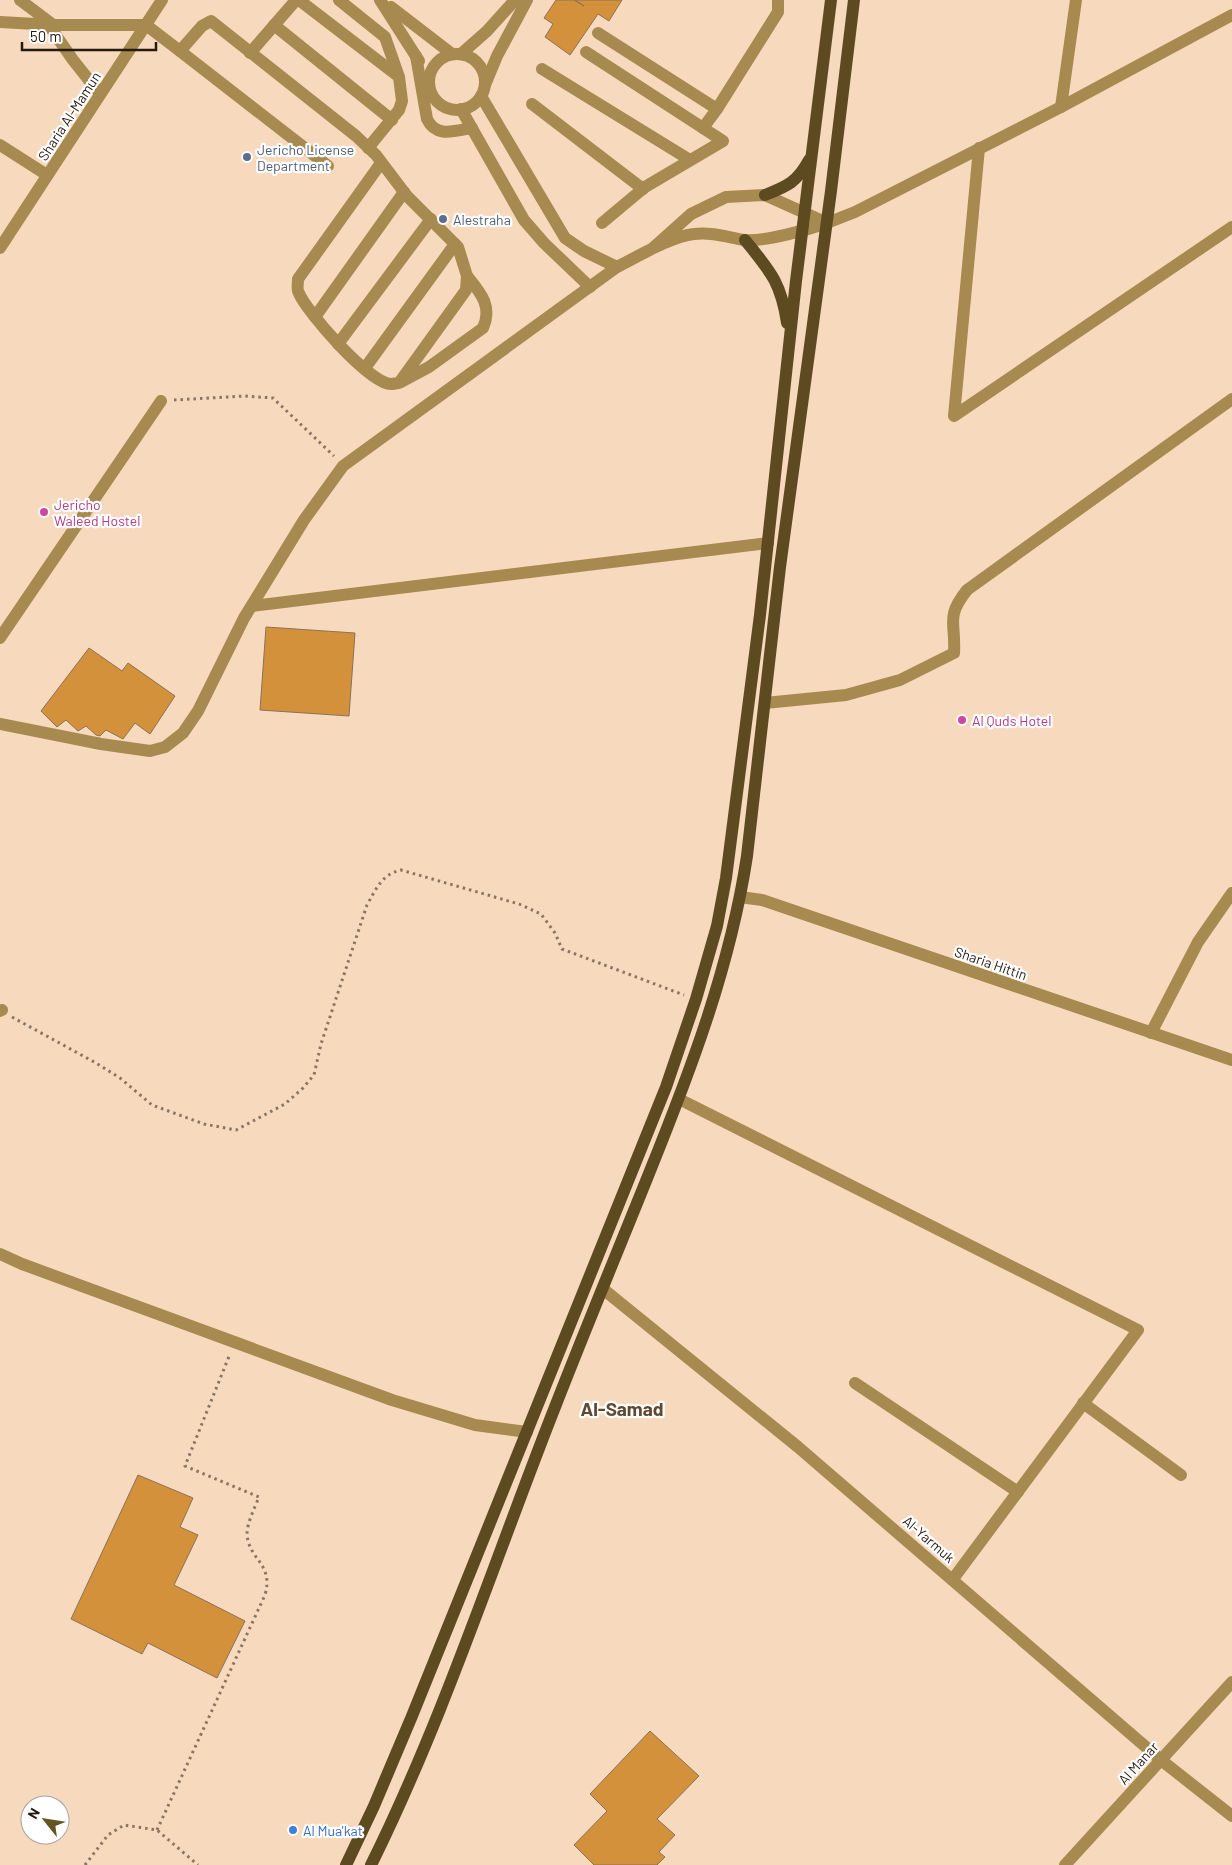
<svg xmlns="http://www.w3.org/2000/svg" width="1232" height="1865" font-family="Barlow,sans-serif">
<rect width="100%" height="100%" fill="#f7d9be"/>
<g fill="#d4913c" stroke="#8a7258">
<polygon points="556,0 574,0 584,6 575,0 622,0 609,21 598,14 570,55 545,37 553,24 544,18"/>
<polygon points="266,627 355,633 349,716 260,710"/>
<polygon points="89,648 122,671 128,663 175,696 150,734 135,723 123,739 106,730 100,736 96,735 86,726 78,731 66,720 57,727 41,711"/>
<polygon points="138,1475 193,1498 180,1527 198,1535 174,1585 245,1621 217,1678 148,1643 142,1654 71,1619"/>
<polygon points="650,1731 699,1776 657,1819 675,1835 659,1852 665,1857 657,1865 594,1865 574,1845 607,1811 590,1794"/>
</g>
<g fill="none" stroke-linecap="round" stroke-linejoin="round">
<g stroke="#897563" stroke-width="3" stroke-dasharray="2.5 4" stroke-linecap="butt">
<polyline points="174,400 244,396 273,398 334,456"/>
<path d="M12,1017L96,1063L120,1078L152,1105L204,1124L236,1130L285,1104L303,1088L314,1075L321,1044L367,905C376,889 382,874 401,870L519,904L541,914L555,933L562,949L684,995"/>
<path d="M157,1830L265,1595C274,1563 249,1561 247,1534C247,1523 255,1507 259,1497L185,1466L230,1354"/>
<polyline points="85,1865 108,1835 124,1825 157,1830 198,1865"/>
</g>
<g stroke="#a78a50" stroke-width="12">
<polyline points="20,0 52,24"/>
<polyline points="299,0 398,76"/>
<polyline points="339,0 385,37 399,77 402,101 399,110 368,148"/>
<polyline points="380,0 419,61"/>
<polyline points="391,7 452,54"/>
<path d="M0,22L54,25H146L180,51L202,26L211,21L356,136L376,155L407,196L458,247L467,276L466,290L399,383C396,383 394,384 391,384C370,384 305,311 298,291C297,288 298,283 298,279L381,163"/>
<polyline points="48,24 73,60 100,94"/>
<polyline points="274,25 392,120"/>
<polyline points="598,33 717,109"/>
<polyline points="180,51 328,166"/>
<polyline points="586,52 703,128"/>
<polyline points="250,53 296,0"/>
<polyline points="461,54 487,31 515,0"/>
<circle cx="457" cy="82" r="28"/>
<path d="M416,56L427,119C436,138 454,131 472,128"/>
<polyline points="542,69 690,160"/>
<polyline points="485,85 497,56 527,0"/>
<polyline points="481,96 565,238 584,251 617,267"/>
<polyline points="532,104 643,189"/>
<polyline points="1061,107 1076,0"/>
<polyline points="461,109 524,220 544,243 590,287"/>
<polyline points="0,145 47,175"/>
<polyline points="979,148 954,416 1232,227"/>
<polyline points="602,223 645,187 723,141 703,128 717,109 778,12 778,0"/>
<polyline points="827,223 855,212 1061,107 1232,15"/>
<polyline points="0,248 162,0"/>
<polyline points="315,317 404,192"/>
<polyline points="338,344 431,219"/>
<polyline points="365,368 455,244"/>
<path d="M401,382L429,367L483,328C493,306 480,292 467,276"/>
<polyline points="252,606 768,543"/>
<polyline points="0,638 161,401"/>
<path d="M765,703L846,695L900,680L954,653C956,622 945,618 967,590L1232,399"/>
<path d="M0,724L101,744L150,751L165,747L183,733L198,711L244,618L304,520L343,466L617,267C637,257 672,236 694,234C712,232 727,237 744,240C764,242 807,230 827,223L765,195L726,197L691,214L653,248"/>
<polyline points="740,897 762,900 1232,1060"/>
<polyline points="0,1011 2,1010"/>
<polyline points="1151,1033 1198,942 1232,893"/>
<polyline points="679,1099 1138,1330 953,1579"/>
<polyline points="0,1254 22,1264 392,1400 475,1425 527,1432"/>
<polyline points="603,1289 798,1447 1161,1760 1232,1816"/>
<polyline points="855,1383 1018,1492"/>
<polyline points="1083,1403 1181,1475"/>
<polyline points="1065,1865 1232,1682"/>
</g>
<g stroke="#5e4a21" stroke-width="12">
<path d="M765,195C788,186 797,182 809,160"/>
<path d="M745,240C770,271 781,282 787,323"/>
<polyline points="346,1865 374,1806 412,1716 666,1087 696,999 717,926 726,878 760,615 796,281 831,0"/>
<path d="M371,1865C443,1720 495,1559 555,1407C585,1330 617,1253 648,1176C690,1072 730,968 747,856L780,567L831,191L854,0"/>
</g>
</g>
<g fill="#5c6f8a" stroke="#fff" stroke-width="2">
<circle cx="247" cy="157" r="5"/>
<circle cx="443" cy="219" r="5"/>
</g>
<g fill="#d1479c" stroke="#fff" stroke-width="2">
<circle cx="44" cy="512" r="5"/>
<circle cx="962" cy="720" r="5"/>
</g>
<circle fill="#3f7fe0" stroke="#fff" stroke-width="2" cx="293" cy="1830" r="5"/>
<g text-anchor="middle" dominant-baseline="central" stroke-width="4.5" stroke-linejoin="round" paint-order="stroke">
<g font-size="14" fill="#251b11" stroke="#fff">
<text transform="translate(69 116) rotate(-57)">Sharia Al-Mamun</text>
<text transform="translate(991 963) rotate(19)">Sharia Hittin</text>
<text transform="translate(929 1539) rotate(41)">Al-Yarmuk</text>
<text transform="translate(1138 1763) rotate(-48)">Al Manar</text>
</g>
<g font-size="14" fill="#4e5e75" stroke="#fff" text-anchor="start">
<text x="257" y="149">Jericho License<tspan x="257" dy="16">Department</tspan></text>
<text x="453" y="219">Alestraha</text>
</g>
<g font-size="14" fill="#b23c85" stroke="#fff" text-anchor="start">
<text x="54" y="504">Jericho<tspan x="54" dy="16">Waleed Hostel</tspan></text>
<text x="972" y="720">Al Quds Hotel</text>
</g>
<g font-size="14" fill="#366cbe" stroke="#fff" text-anchor="start">
<text x="303" y="1830">Al Mua'kat</text>
</g>
<g font-size="19" font-weight="bold" fill="#604831" stroke="#fff">
<text x="622" y="1408">Al-Samad</text>
</g>
</g>
<g transform="translate(45 1820) rotate(300)"><circle r="24" fill="#ffffff" stroke="#a8a4a0"/>
<path d="M0-4L9 19L0 12L-9 19Z" fill="#605723"/>
<text y="-8" font-size="14" font-weight="bold" text-anchor="middle" fill="#251b11">N</text>
</g>
<path d="M22 42v8h134v-8" fill="none" stroke="#251b11" stroke-width="2.5"/>
<text x="30" y="42" font-size="15" fill="#251b11" stroke="#ffffff" stroke-width="4" paint-order="stroke">50 m</text>
</svg>
